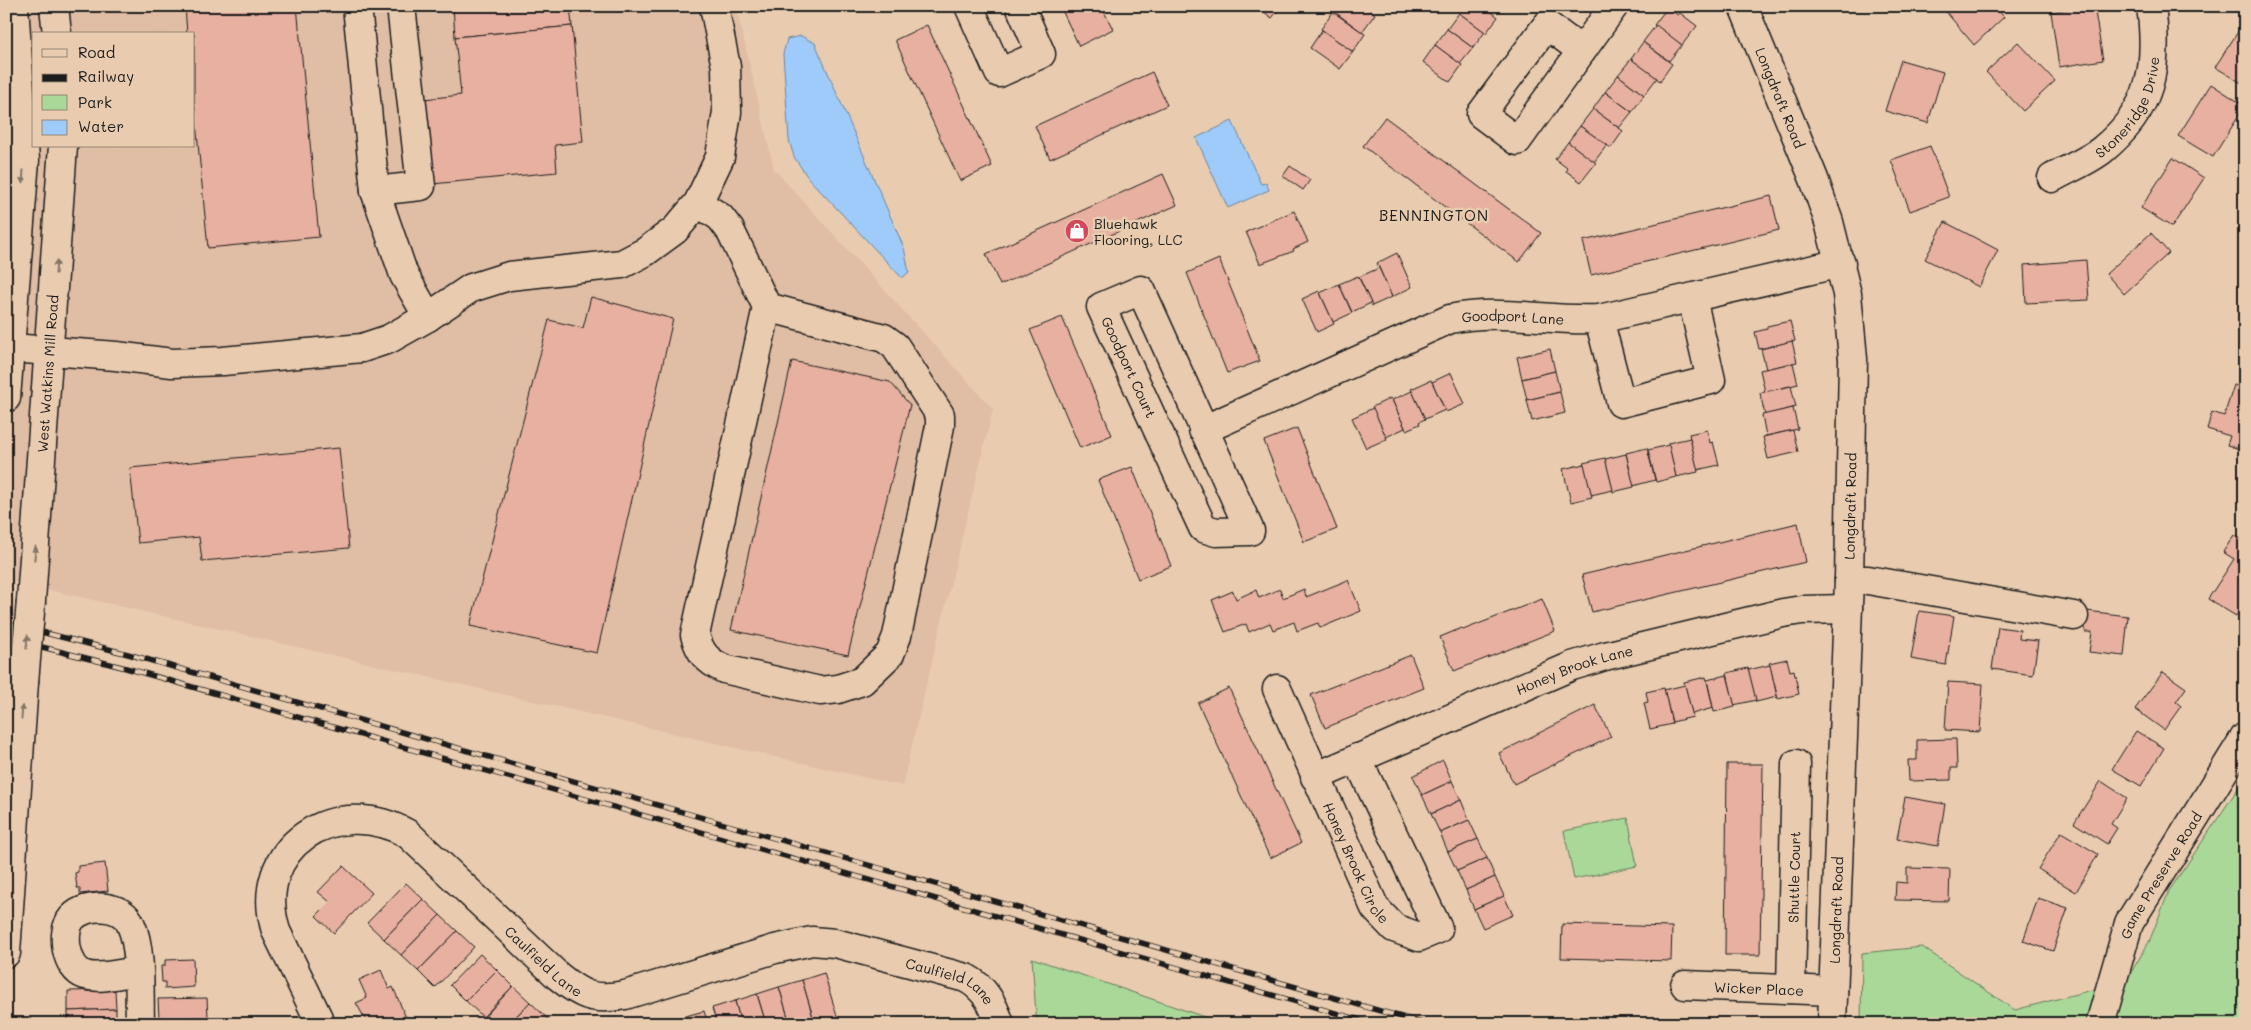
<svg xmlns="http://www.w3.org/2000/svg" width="2251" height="1030" font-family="Mali,sans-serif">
<rect width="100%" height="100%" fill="#e9ccb0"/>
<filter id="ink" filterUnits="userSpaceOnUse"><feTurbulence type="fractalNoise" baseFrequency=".02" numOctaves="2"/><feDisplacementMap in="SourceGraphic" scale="10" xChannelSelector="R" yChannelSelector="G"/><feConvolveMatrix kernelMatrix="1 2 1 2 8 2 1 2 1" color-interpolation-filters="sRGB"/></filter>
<g filter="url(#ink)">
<path fill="#e0bda5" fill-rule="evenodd" d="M6,6H736L774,169L993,409L902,786L6,580ZM34,34H194V146H34Z"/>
<g fill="#a9d898" stroke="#627a5a">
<polygon points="2245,778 2245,1024 1861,1024 1862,953 1922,947 2015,1010 2126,981 2149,942 2169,891"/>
<polygon points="1628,818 1637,866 1574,879 1564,831"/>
<polygon points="1032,958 1225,1024 1038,1024 1036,1014"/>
</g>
<g fill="#9ecbf9" stroke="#6a85a1">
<polygon points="801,36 815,43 904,248 909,272 902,278 809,179 794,157 789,140 783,54 787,39"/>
<polygon points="1232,121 1261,184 1266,183 1269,190 1228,208 1196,138"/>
</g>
<g fill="#e7b0a0" stroke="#1c1c1c">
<polygon points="185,6 297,6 319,237 208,248 194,101 194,34 187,34"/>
<polygon points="453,6 570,6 572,26 455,37"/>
<polygon points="1060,6 1101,6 1113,29 1079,46"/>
<polygon points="1256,6 1281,6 1272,18"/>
<polygon points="1335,6 1364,6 1375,14 1362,32 1332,10"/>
<polygon points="1464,6 1484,6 1498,17 1486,33 1459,13"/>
<polygon points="1941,6 1994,6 2004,17 1974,45"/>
<polygon points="2086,6 2094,6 2103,60 2059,67 2051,12"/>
<polygon points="1667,8 1678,15 1680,13 1697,26 1682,45 1654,25"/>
<polygon points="1333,12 1365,34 1353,52 1321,29"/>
<polygon points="1459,13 1485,32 1473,48 1447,29"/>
<polygon points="2245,21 2245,85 2215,67"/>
<polygon points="927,25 992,166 960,181 895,40"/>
<polygon points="1656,25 1682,45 1669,61 1643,42"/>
<polygon points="572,26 583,142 555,145 557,172 432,184 424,99 461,95 455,37"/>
<polygon points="1447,29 1473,48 1460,64 1435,45"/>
<polygon points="1322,30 1353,52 1340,69 1310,48"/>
<polygon points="1643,42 1672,64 1660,81 1631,59"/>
<polygon points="2018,42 2055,81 2023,111 1986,72"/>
<polygon points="1435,45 1462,65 1450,82 1423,62"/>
<polygon points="1631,59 1657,78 1644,95 1618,75"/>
<polygon points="1901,60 1943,72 1928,123 1885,111"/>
<polygon points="1152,72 1167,105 1050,159 1035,126"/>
<polygon points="1618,75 1644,95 1632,112 1605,92"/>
<polygon points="2211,84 2245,106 2213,157 2178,136"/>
<polygon points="1605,92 1632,112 1619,128 1593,109"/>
<polygon points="1593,109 1623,131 1611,148 1580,126"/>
<polygon points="1385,117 1541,233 1519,262 1363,146"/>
<polygon points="1580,126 1607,145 1594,162 1568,142"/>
<polygon points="1568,142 1596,163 1581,182 1566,171 1567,168 1555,159"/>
<polygon points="1930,146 1949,197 1910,211 1891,160"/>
<polygon points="2173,158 2204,178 2172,227 2141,208"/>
<polygon points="1290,166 1310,180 1303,190 1283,176"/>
<polygon points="1163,174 1177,205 1000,285 986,254"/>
<polygon points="1771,196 1779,230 1591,275 1583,241"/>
<polygon points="1294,211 1308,242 1293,249 1294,251 1260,264 1246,232"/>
<polygon points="1945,222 1998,250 1979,287 1925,259"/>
<polygon points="2151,233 2169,253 2124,294 2106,274"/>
<polygon points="1397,253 1412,287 1392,297 1377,263"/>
<polygon points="1219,259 1260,361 1227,373 1187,273"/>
<polygon points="2086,260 2089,300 2026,303 2024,265"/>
<polygon points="1379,268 1392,297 1372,306 1359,277"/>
<polygon points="1358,276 1371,303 1352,312 1339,284"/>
<polygon points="1339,284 1352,313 1333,322 1320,293"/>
<polygon points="1319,291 1334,324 1317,332 1302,299"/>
<polygon points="591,297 673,319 597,653 470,626 549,320 583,328"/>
<polygon points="1062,317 1112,435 1080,448 1030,330"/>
<polygon points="1790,321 1795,341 1759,349 1755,332 1767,329 1767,326"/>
<polygon points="1792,341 1797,362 1766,369 1761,349"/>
<polygon points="1550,349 1555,371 1522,379 1517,357"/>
<polygon points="792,361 890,382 910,405 848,655 731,630"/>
<polygon points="1793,363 1798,384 1765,392 1760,370"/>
<polygon points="1555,371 1560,392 1527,400 1522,379"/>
<polygon points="1451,373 1465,404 1446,412 1432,382"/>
<polygon points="1431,380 1445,410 1425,419 1411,389"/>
<polygon points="2234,385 2245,388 2245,451 2227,445 2230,436 2207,429 2212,412 2224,416"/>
<polygon points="1791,386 1796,407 1765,415 1760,393"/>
<polygon points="1412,391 1425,419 1419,422 1420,424 1406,430 1392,400"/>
<polygon points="1560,392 1565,413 1532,421 1527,400"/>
<polygon points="1391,398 1405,428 1386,437 1372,407"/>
<polygon points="1373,408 1387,439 1366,448 1352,418"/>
<polygon points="1793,408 1798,429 1766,436 1762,415"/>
<polygon points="1297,428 1337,529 1304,542 1264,441"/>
<polygon points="1707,430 1710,443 1713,442 1719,465 1697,470 1689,434"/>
<polygon points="1793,430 1798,452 1768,459 1763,437"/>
<polygon points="1690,438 1698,472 1676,477 1668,443"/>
<polygon points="1669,445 1676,477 1656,482 1648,450"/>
<polygon points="339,448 349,548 202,561 199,537 138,543 130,468"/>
<polygon points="1647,448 1655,480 1633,486 1626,453"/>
<polygon points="1626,454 1634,487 1613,492 1605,459"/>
<polygon points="1605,458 1613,490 1591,495 1583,463"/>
<polygon points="1584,464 1592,497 1571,502 1563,469"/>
<polygon points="1132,467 1171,566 1138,579 1098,480"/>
<polygon points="1798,523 1806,562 1592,612 1582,575"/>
<polygon points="2234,535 2245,541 2245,602 2236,616 2208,599 2234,559 2223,552"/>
<polygon points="1348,580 1361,611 1320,628 1318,623 1297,631 1294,622 1273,630 1270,623 1249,632 1246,624 1225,632 1212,600 1233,591 1236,599 1256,590 1259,598 1280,589 1283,598 1304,589 1306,597"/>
<polygon points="1542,599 1555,631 1454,671 1440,637 1462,628 1463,630"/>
<polygon points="1919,611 1954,616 1946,665 1911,659"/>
<polygon points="2087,611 2128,616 2124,656 2089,652 2092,632 2085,632"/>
<polygon points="1998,627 2020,630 2019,639 2038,641 2033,675 1992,669"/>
<polygon points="1411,655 1424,688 1325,728 1311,695"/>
<polygon points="1787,659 1790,671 1794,670 1799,694 1778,699 1769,663"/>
<polygon points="1770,665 1777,697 1756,702 1748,670"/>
<polygon points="1748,668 1756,700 1734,705 1727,673"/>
<polygon points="2163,672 2186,688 2176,702 2181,706 2164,730 2135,709"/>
<polygon points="1727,675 1735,707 1714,712 1707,680"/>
<polygon points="1706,677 1713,708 1692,714 1684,682"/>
<polygon points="1948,682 1983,684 1980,732 1945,730"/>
<polygon points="1685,685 1693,717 1672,722 1664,690"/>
<polygon points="1229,688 1301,843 1270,858 1198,703"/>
<polygon points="1664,688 1672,724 1650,729 1644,703 1648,702 1646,692"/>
<polygon points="1595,705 1611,737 1514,784 1499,753"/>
<polygon points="2136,731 2164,748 2141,786 2112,769"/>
<polygon points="1956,739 1957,768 1951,768 1951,780 1909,781 1908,760 1917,760 1917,740"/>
<polygon points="1443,760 1452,781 1422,795 1413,776"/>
<polygon points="1727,764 1763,764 1760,955 1725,955"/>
<polygon points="1452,781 1461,800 1431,814 1422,795"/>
<polygon points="2101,781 2127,798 2111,824 2117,828 2107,844 2074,823"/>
<polygon points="1905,797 1945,804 1938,846 1897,839"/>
<polygon points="1461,800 1469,820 1440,833 1431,814"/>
<polygon points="1469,820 1478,839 1448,852 1440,833"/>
<polygon points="2061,832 2098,854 2076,892 2038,869"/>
<polygon points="1478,839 1487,858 1457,871 1448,852"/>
<polygon points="1487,858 1495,877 1466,890 1457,871"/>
<polygon points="105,863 108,891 80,894 80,888 77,888 75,873 78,872 78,866"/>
<polygon points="343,866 372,893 334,933 316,916 330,902 318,892"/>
<polygon points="1907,868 1950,869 1949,901 1895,900 1896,882 1907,883"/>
<polygon points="1495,877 1504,896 1474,909 1466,890"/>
<polygon points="406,883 423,899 384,939 367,923"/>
<polygon points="1504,896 1513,915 1483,928 1474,909"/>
<polygon points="2038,898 2068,908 2053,951 2023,941"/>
<polygon points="423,899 440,915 401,955 384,939"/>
<polygon points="440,915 457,931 418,971 401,955"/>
<polygon points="1562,924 1672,927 1671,961 1561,958"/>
<polygon points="457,931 474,947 435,988 418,971"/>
<polygon points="480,954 497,970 466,1001 450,985"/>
<polygon points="193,959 194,987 165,989 165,982 162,982 161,966 165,966 165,960"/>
<polygon points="381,970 389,989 393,987 407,1020 398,1024 368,1024 356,1003 367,998 359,980"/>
<polygon points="497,970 513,986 483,1017 466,1001"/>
<polygon points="824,973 839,1023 838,1024 815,1024 802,980"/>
<polygon points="802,980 815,1024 790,1024 779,987"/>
<polygon points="513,986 530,1002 509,1024 478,1024"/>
<polygon points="779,987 790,1024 766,1024 757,994"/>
<polygon points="115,990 116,1009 68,1011 68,991"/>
<polygon points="757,994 766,1024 741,1024 735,1001"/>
<polygon points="207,998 208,1017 159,1018 158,999"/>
<polygon points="735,1001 741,1024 717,1024 712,1008"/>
<polygon points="530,1002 547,1018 542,1024 509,1024"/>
<polygon points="116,1009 116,1024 68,1024 68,1011"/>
<polygon points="704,1011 708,1024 684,1024 682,1017"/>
<polygon points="208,1017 208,1024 159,1024 159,1018"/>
<polygon points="682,1017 684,1024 662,1024"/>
<polygon points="547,1018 553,1024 542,1024"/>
</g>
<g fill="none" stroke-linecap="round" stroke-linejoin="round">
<g stroke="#1c1c1c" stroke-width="31">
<g id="minor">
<polyline points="357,6 375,191 404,275 428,317"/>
<polyline points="969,6 999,73 1041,54 1020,6"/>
<path id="s1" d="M1743,6L1814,179L1829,222L1847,294L1853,359L1849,580L1832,1024"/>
<polyline points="1582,51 1547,25 1481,114 1517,141 1614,6"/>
<path id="s2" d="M2052,178C2068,169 2088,161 2102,150C2152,109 2159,68 2151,6"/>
<polyline points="375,191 421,186 401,6"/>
<path d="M698,203L720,217L730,230L767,307L695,635C700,653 707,661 724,669L820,691L838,689L862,681L890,654L897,636L940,426V415L895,346L884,338L767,307"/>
<polygon points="1141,290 1250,531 1216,532 1203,528 1101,307"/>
<polyline points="1599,319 1621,403 1711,380 1692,298"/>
<polyline points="11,348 116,356 172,363 223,361 362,348 389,339 428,317 471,288 509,276 622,264 645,252 675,230 698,203 720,157 727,112 726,67 714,6"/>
<path id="s3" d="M1203,430L1450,319C1500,308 1549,322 1599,319L1841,263"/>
<polyline points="1849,580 1868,580 2074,616"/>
<path id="s4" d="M1277,689L1375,908L1394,928L1419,937L1438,929L1357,758"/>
<path id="s5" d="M1315,777L1572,666L1605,656L1783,613L1802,610L1848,609"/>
<path d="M138,971C122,973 100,980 85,975C66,969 60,932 72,918C87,902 123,904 131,925C142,949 139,996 140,1024"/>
<path id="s6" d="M1685,985L1833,991"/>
<path id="s7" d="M1791,989L1796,764"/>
<path id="s8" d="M321,1024L276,931C250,848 335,792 408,834L558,976C582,996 594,1001 625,995L775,949L812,941L835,943L966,978C985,988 993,1004 1000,1024"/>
<path id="s9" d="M2100,1024L2129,923L2245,737"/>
</g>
</g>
<g stroke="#1c1c1c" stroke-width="31">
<g id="major">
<polyline points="54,6 57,34"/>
<polyline points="6,398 25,160 14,6"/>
<path id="s10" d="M31,601L63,146"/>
<polyline points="6,953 24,682"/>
</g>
</g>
<use href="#minor" stroke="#e9ccb0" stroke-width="28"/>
<use href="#major" stroke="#e9ccb0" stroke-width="28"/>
<g stroke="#1c1c1c" stroke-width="5.5">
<g id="rail">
<polyline points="6,623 128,654 1426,1024"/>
<polyline points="6,638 126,668 1374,1024"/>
</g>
</g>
<use href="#rail" stroke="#e9ccb0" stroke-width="4" stroke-dasharray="11" stroke-linecap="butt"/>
<g stroke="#1c1c1c" stroke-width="31" stroke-linecap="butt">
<polyline id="major-bridge" points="24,682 31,601"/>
</g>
<use href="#major-bridge" stroke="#e9ccb0" stroke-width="28"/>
</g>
<defs><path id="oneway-solid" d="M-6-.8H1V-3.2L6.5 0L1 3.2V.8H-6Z" transform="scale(1.25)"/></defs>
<g fill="#827466">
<use href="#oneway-solid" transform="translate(23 177) rotate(94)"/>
<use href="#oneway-solid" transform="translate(56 267) rotate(-86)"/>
<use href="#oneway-solid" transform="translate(35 553) rotate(-85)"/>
<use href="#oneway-solid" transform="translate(27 642) rotate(-85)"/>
<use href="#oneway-solid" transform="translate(22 712) rotate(-86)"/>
</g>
</g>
<defs>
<g id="shop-disc" transform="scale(1.25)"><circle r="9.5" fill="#d1495b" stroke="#e9ccb0"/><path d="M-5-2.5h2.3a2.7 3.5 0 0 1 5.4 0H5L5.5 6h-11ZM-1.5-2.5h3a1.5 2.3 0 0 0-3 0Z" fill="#fff"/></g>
</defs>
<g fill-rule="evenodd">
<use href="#shop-disc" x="1077" y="231"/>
</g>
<g text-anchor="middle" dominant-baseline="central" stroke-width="5" stroke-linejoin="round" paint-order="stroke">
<g font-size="14" fill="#1c1c1c" stroke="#e9ccb0">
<text stroke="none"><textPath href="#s1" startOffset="99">Longdraft Road</textPath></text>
<text stroke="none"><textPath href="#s2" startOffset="109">Stoneridge Drive</textPath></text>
<text stroke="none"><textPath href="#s3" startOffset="334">Goodport Lane</textPath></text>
<text transform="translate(1129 367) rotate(65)">Goodport Court</text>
<text stroke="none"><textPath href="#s10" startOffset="228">West Watkins Mill Road</textPath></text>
<text transform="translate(1850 506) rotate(-89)">Longdraft Road</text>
<text stroke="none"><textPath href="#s5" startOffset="281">Honey Brook Lane</textPath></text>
<text stroke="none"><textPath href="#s4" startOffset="191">Honey Brook Circle</textPath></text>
<text stroke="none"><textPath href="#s9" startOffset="162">Game Preserve Road</textPath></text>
<text stroke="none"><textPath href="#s7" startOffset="112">Shuttle Court</textPath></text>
<text transform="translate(1836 910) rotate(-88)">Longdraft Road</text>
<text stroke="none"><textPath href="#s8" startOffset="505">Caulfield Lane</textPath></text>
<text stroke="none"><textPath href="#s8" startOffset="939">Caulfield Lane</textPath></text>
<text stroke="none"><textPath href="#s6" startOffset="74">Wicker Place</textPath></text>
</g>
<g font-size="14" fill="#1c1c1c" stroke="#e9ccb0" text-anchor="start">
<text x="1094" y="223">Bluehawk<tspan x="1094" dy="16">Flooring, LLC</tspan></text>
</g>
<g font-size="15" letter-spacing="1" fill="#1c1c1c" stroke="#e9ccb0">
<text x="1434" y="215">BENNINGTON</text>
</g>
</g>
<rect width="2251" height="1030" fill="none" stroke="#e9ccb0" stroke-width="25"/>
<rect x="12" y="12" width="2226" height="1005" fill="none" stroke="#1c1c1c" stroke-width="2" filter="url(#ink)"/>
<rect x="32" y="32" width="162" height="115" fill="#e9ccb0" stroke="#978675"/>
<rect x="42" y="49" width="25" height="8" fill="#e9ccb0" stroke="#978675"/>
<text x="78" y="58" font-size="15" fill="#1c1c1c">Road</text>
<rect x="42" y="74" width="25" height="8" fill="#1c1c1c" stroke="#978675"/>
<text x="78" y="82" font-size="15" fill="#1c1c1c">Railway</text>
<rect x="42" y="95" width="25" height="15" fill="#a9d898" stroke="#978675"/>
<text x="78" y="108" font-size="15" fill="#1c1c1c">Park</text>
<rect x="42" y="120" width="25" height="15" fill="#9ecbf9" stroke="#978675"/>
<text x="78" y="132" font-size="15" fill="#1c1c1c">Water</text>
</svg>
